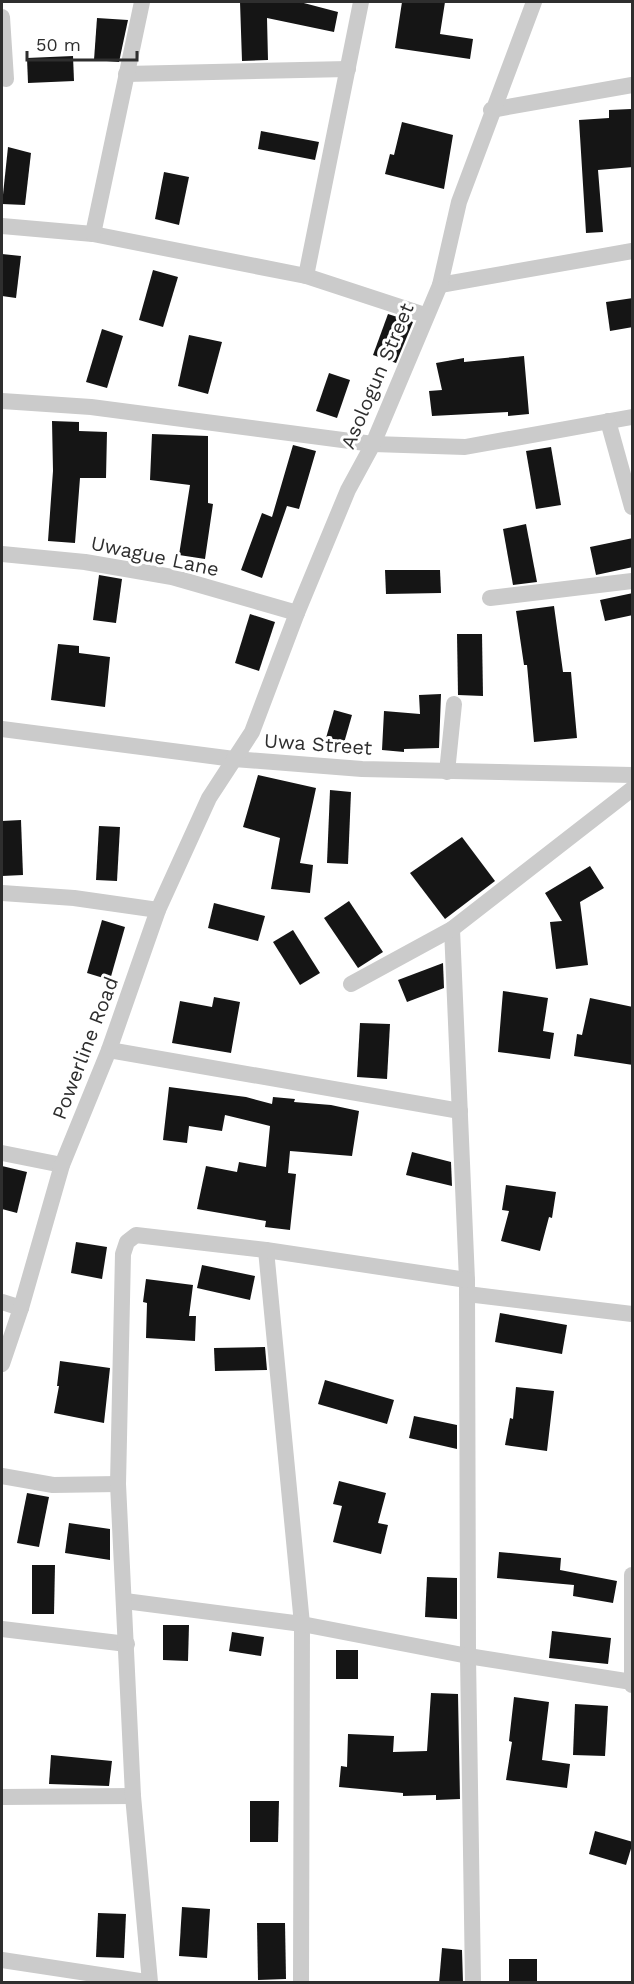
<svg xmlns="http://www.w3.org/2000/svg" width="634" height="1984" font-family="'Work Sans',sans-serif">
<rect width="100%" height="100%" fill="#fff"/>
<g fill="#151515">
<polygon points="240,2 300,2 338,12 334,32 267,18 268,60 242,61"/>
<polygon points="402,2 445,2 440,34 473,39 470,59 395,48"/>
<polygon points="97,18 128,20 119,62 94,60"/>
<polygon points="73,56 74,81 28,83 27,58"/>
<polygon points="631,109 633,167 598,170 603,232 586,233 579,120 609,118 609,110"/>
<polygon points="402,122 453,135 444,189 385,174 390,154 394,155"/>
<polygon points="261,131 319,142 315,160 258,149"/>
<polygon points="8,147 31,153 25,205 2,204"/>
<polygon points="164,172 189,177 179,225 155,219"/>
<polygon points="2,254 21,256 16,298 2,296"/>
<polygon points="153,270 178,277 163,327 139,320"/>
<polygon points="633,298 633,327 610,331 606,302"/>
<polygon points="388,314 413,322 396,363 373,355"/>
<polygon points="102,329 123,336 107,388 86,382"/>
<polygon points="189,335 222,342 208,394 178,386"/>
<polygon points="524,356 529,414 508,416 508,412 432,416 429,391 442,390 436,363 464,358 464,362"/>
<polygon points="329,373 350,380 337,418 316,411"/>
<polygon points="52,421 79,422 79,431 107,432 106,478 80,478 75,543 48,541 53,471"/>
<polygon points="152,434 208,436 208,503 213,504 205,559 179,555 190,485 150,480"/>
<polygon points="293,445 316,451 299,509 287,506 262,578 241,570 262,513 272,517"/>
<polygon points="551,447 561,505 536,509 526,451"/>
<polygon points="526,524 537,582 513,585 503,529"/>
<polygon points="633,538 633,567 596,575 590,547"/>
<polygon points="385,570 440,570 441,593 386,594"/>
<polygon points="99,575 122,579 116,623 93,620"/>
<polygon points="633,593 633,615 605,621 600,600"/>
<polygon points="554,606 563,672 571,672 577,738 534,742 527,665 524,665 516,611"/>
<polygon points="250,614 275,622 259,671 235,663"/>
<polygon points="457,634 482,634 483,696 458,695"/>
<polygon points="58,644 79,646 79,653 110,657 105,707 51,700"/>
<polygon points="441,694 439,748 404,749 404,752 382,750 384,711 420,714 419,695"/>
<polygon points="334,710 352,715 342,750 324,745"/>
<polygon points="258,775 316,788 300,863 313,865 310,893 271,889 280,838 243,827"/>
<polygon points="330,790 351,792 348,864 327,863"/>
<polygon points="21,820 23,875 2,876 2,821"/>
<polygon points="99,826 120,827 117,881 96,880"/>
<polygon points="462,837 495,881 445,919 410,873"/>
<polygon points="590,866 604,888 580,902 588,965 556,969 550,922 562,921 545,893"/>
<polygon points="349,901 383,952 358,968 324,918"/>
<polygon points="214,903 265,916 258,941 208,928"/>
<polygon points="102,920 125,927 110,980 87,973"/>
<polygon points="293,930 320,973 300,985 273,942"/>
<polygon points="443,963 444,988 407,1002 398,980"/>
<polygon points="503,991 548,998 543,1031 554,1033 550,1059 498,1052"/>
<polygon points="214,997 240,1002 231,1053 172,1043 180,1001 212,1007"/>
<polygon points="590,998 633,1007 633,1065 574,1056 577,1034 582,1035"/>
<polygon points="360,1023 390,1024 387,1079 357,1077"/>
<polygon points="169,1087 246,1097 272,1104 273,1097 295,1099 294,1102 331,1105 359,1111 352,1156 290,1151 288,1173 296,1174 290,1230 265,1227 266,1221 197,1209 206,1166 237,1172 239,1162 266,1167 270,1126 225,1115 222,1131 189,1126 187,1143 163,1140"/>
<polygon points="412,1152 451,1162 452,1186 406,1175"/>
<polygon points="2,1166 27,1172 17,1213 2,1209"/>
<polygon points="506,1185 556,1192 552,1218 549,1217 540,1251 501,1241 509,1211 502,1210"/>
<polygon points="76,1242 107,1247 102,1279 71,1273"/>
<polygon points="202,1265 255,1276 250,1300 197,1288"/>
<polygon points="146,1279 193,1285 189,1316 196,1316 195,1341 146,1338 147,1303 143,1302"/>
<polygon points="500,1313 567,1325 562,1354 495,1342"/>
<polygon points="265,1347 267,1370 215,1371 214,1348"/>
<polygon points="60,1361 110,1368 104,1423 54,1413 59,1386 57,1386"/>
<polygon points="325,1380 394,1400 387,1424 318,1404"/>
<polygon points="516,1387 554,1391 547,1451 505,1445 510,1418 513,1419"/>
<polygon points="414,1416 457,1425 457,1449 409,1438"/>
<polygon points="339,1481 386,1493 378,1523 388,1525 381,1554 333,1542 342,1506 333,1504"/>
<polygon points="27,1493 49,1497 39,1547 17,1543"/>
<polygon points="69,1523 110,1529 110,1560 65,1553"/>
<polygon points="499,1552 561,1558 560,1570 617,1581 613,1603 573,1596 574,1585 497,1578"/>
<polygon points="32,1565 55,1565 54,1614 32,1614"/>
<polygon points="427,1577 457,1578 457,1619 425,1617"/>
<polygon points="163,1625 189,1625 188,1661 163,1660"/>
<polygon points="552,1631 611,1638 608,1664 549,1658"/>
<polygon points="232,1632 264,1637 261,1656 229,1651"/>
<rect x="336" y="1650" width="22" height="29"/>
<polygon points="431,1693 458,1694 460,1799 436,1800 436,1795 403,1796 403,1793 339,1787 341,1766 347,1767 348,1734 394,1736 393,1752 427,1751"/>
<polygon points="514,1697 549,1702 542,1760 570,1764 567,1788 506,1780 512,1742 509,1741"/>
<polygon points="575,1704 608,1706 605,1756 573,1755"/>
<polygon points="51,1755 112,1761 109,1786 49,1784"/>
<polygon points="250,1801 279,1801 278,1842 250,1842"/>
<polygon points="595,1831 633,1842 626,1865 589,1854"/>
<polygon points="182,1907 210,1909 207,1958 179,1956"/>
<polygon points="98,1913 126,1914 124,1958 96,1957"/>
<polygon points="257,1923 285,1923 286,1979 258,1980"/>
<polygon points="442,1948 462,1950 463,1983 439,1983"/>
<rect x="509" y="1959" width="28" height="24"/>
</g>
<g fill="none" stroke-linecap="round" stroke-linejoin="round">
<g stroke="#cbcbcb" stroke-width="16">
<polyline points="2,17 6,79"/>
<polyline points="126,74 348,69"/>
<polyline points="491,110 632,85"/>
<polyline points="2,226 93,234 306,276 425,315"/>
<polyline points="93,234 142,2"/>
<polyline points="306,276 361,2"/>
<polyline points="440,285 632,251"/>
<polyline points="2,401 91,407 373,444 465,447 632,417"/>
<polyline points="608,421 632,507"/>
<polyline points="2,554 85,562 172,577 297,613"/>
<polyline points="490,598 632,581"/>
<polyline points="2,729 234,759 362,769 632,775"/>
<polyline points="447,772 454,704"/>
<polyline points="2,893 74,898 158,910"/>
<polyline points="452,929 467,1280 468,1656 473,1982"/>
<polyline points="351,984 452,929 632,789"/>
<polyline points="109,1050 460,1111"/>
<polyline points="2,1153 62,1165"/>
<polyline points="266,1250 302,1624 301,1982"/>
<polyline points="467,1294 632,1314"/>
<polyline points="2,1302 21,1308"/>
<polyline points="2,1364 21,1308 62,1165 109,1050 158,910 209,798 252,732 297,613 348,490 373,444 440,285 459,202 534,2"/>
<polyline points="2,1476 53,1485 118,1484"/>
<polyline points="632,1575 632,1685"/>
<polyline points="125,1601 302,1624 468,1656 632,1682"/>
<polyline points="2,1629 127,1644"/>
<polyline points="2,1797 133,1796"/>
<polyline points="2,1960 146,1982"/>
<polyline points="150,1982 133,1796 118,1484 123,1254 127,1242 136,1235 266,1250 467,1280"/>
</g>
</g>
<g text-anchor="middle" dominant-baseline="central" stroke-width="6" stroke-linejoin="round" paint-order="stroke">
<g font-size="20" fill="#2e2e2e" stroke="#fff">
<text transform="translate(377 376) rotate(-67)">Asologun Street</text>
<text transform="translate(155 556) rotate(12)">Uwague Lane</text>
<text transform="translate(318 744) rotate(4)">Uwa Street</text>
<text transform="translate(85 1048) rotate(-69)">Powerline Road</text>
</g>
</g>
<rect width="634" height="1984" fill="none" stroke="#2e2e2e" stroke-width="6"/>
<path d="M27 51v9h110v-9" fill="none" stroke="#2e2e2e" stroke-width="3"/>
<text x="36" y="51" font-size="18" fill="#2e2e2e" stroke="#ffffff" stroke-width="4.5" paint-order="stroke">50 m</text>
</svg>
